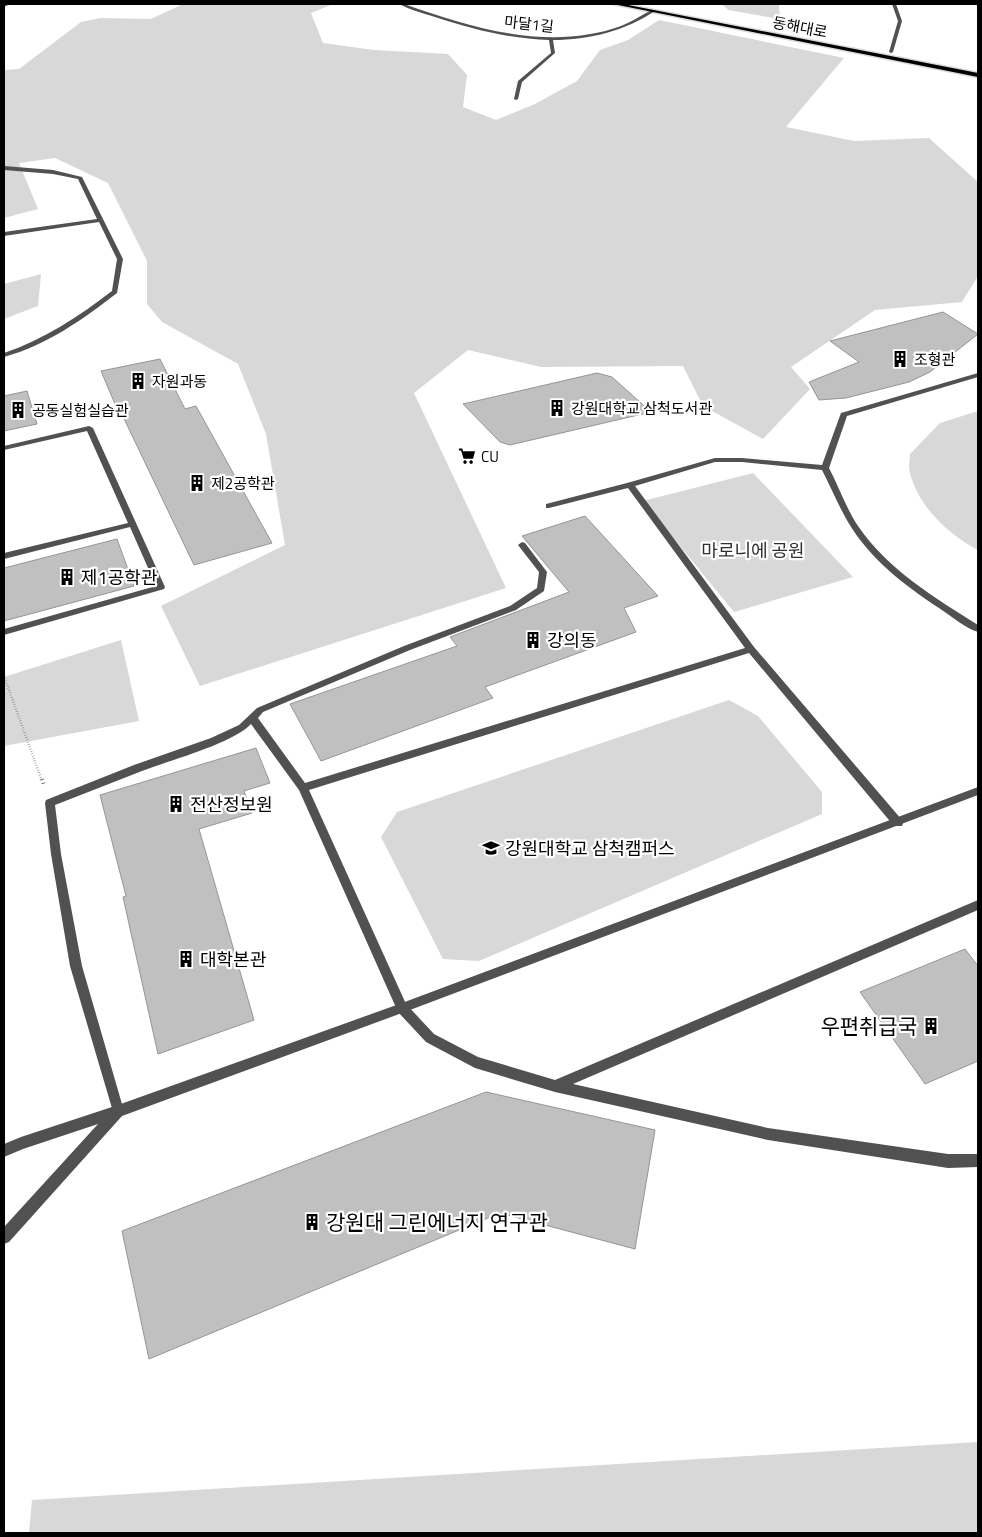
<svg xmlns="http://www.w3.org/2000/svg" width="982" height="1537" font-family="'Titillium Web','Noto Sans KR',sans-serif">
<rect width="100%" height="100%" fill="#fff"/>
<g fill="#d8d8d8">
<polygon points="183,4 333,4 311,13 323,43 374,50 448,54 467,75 463,107 496,120 535,104 577,81 600,50 628,40 659,20 844,58 786,127 854,141 929,138 978,182 978,276 962,302 875,310 791,367 810,389 763,439 703,406 683,366 541,367 468,350 414,393 506,588 200,686 161,606 285,545 266,434 238,364 162,322 147,304 147,261 108,183 55,158 19,163 38,209 4,218 4,70 19,69 81,22 100,18 151,19"/>
<polygon points="722,4 779,4 780,19 728,10"/>
<polygon points="41,274 38,306 4,319 4,284"/>
<path d="M978,411V550C949,535 918,506 910,473C908,467 910,460 910,454L940,423Z"/>
<polygon points="753,473 853,577 734,612 643,501"/>
<polygon points="121,640 139,721 4,746 4,677"/>
<polygon points="729,700 758,716 822,792 822,814 479,961 443,959 381,837 397,812"/>
<polygon points="978,1442 978,1533 29,1533 32,1500"/>
</g>
<g fill="#c0c0c0" stroke="#959595">
<polygon points="943,312 978,334 930,372 909,382 846,398 819,400 809,382 859,362 830,341"/>
<polygon points="160,359 185,409 196,406 272,543 194,565 117,404 115,404 101,371"/>
<polygon points="597,373 612,377 651,412 510,445 500,442 463,404"/>
<polygon points="27,391 37,424 4,431 4,396"/>
<polygon points="585,516 658,596 624,608 636,632 485,687 493,698 321,761 290,704 457,646 450,637 569,592 522,536"/>
<polygon points="117,539 134,586 4,621 4,568"/>
<polygon points="256,748 270,783 244,791 252,813 199,829 254,1020 158,1054 123,897 126,896 100,795"/>
<polygon points="965,949 978,966 978,1061 925,1084 860,992"/>
<polygon points="486,1092 655,1130 635,1249 500,1213 149,1359 122,1231"/>
</g>
<g fill="none" stroke-linecap="round" stroke-linejoin="round">
<g stroke="#dbdbdb" stroke-width="3">
<polygon id="primary" points="613,4 623,4 978,73 978,77"/>
</g>
<polyline stroke="#737373" stroke-width="2.5" stroke-dasharray="0.5 2" stroke-linecap="butt" points="4,676 42,781"/>
<polyline stroke="#737373" stroke-width="4" stroke-dasharray="1 3" stroke-linecap="butt" points="42,779 44,786"/>
<g fill="#515151" fill-rule="evenodd">
<polygon points="5,4 10,4 4,7"/>
<path d="M399,4H404C472,28 549,52 621,26C632,22 641,15 652,10L655,11C625,31 589,40 553,40L555,53L522,82L518,99L516,100L514,99L518,81L551,53L549,40C510,39 472,29 435,17C423,13 410,10 399,4Z"/>
<path d="M4,166L53,170L82,177L123,259L117,293C82,320 47,345 4,357V353C45,339 78,317 112,291L117,259L99,222L4,236V232L97,219L78,179L53,174L4,170Z"/>
<path d="M978,373V377L847,416L829,468C839,487 846,508 858,526C888,570 934,597 978,625V632C965,628 951,616 939,608C904,585 870,559 848,522C838,505 831,487 822,470L742,462H715L635,486L754,647L902,820L903,823L902,826H894L749,653L309,790L406,1004L434,1034L478,1057L555,1080L978,900V910L573,1084L768,1128L948,1154H978V1167L948,1168L768,1140L555,1092L475,1068L426,1042L398,1012L299,790L251,724C232,744 170,760 142,771C113,782 84,794 55,805L61,854L82,966L124,1111L122,1115L118,1117L114,1115L70,966L51,854L45,803L46,800L134,765L211,738L239,725L257,708L404,646L510,606L537,588L539,572L518,545L522,542L525,543L547,572L544,591L516,610L410,650L263,712L258,718L305,783L745,648L628,488L549,508H546V504L627,483L715,458H742L822,465L841,413Z"/>
<polygon points="89,426 93,428 165,587 164,589 4,635 4,629 156,586 130,527 4,559 4,553 128,523 87,431 4,450 4,446"/>
</g>
<polygon fill="#515151" fill-rule="evenodd" points="892,4 896,4 902,21 893,52 891,53 889,52 898,21"/>
<polygon fill="#515151" fill-rule="evenodd" points="978,787 978,795 402,1013 122,1116 9,1242 4,1244 4,1227 98,1124 23,1149 4,1157 4,1144 21,1137 118,1105 402,1003"/>
<use href="#primary" fill="#000" fill-rule="evenodd"/>
</g>
<defs>
<g id="building-bare" transform="scale(1.35)"><path d="M-4-6H4V6H1V3H-1V6H-4ZM-2.5-4.3h1.7v1.8h-1.7ZM.8-4.3h1.7v1.8H.8ZM-2.5-1h1.7V.8h-1.7ZM.8-1h1.7V.8H.8Z" fill="#000" stroke="#fff" stroke-width="2.5" paint-order="stroke"/></g>
<g id="supermarket-bare" transform="scale(1.35)"><path d="M-6-5.5h2.5l.6 2H6L4.5 2H-2.5L-4.4-4H-6ZM-1.5 3.2a1.3 1.3 0 1 0 .1 0ZM3 3.2a1.3 1.3 0 1 0 .1 0Z" fill="#000" stroke="#fff" stroke-width="2.5" paint-order="stroke"/></g>
<g id="university-bare" transform="scale(1.35)"><path d="M0-5L7-2L0 1L-7-2ZM-4 1L0 2.5L4 1V4Q0 6-4 4Z" fill="#000" stroke="#fff" stroke-width="2.5" paint-order="stroke"/></g>
</defs>
<g fill-rule="evenodd">
<use href="#building-bare" x="900" y="359"/>
<use href="#building-bare" x="138" y="381"/>
<use href="#building-bare" x="557" y="408"/>
<use href="#building-bare" x="18" y="410"/>
<use href="#supermarket-bare" x="467" y="456"/>
<use href="#building-bare" x="197" y="483"/>
<use href="#building-bare" x="67" y="577"/>
<use href="#building-bare" x="533" y="640"/>
<use href="#building-bare" x="176" y="804"/>
<use href="#university-bare" x="491" y="848"/>
<use href="#building-bare" x="186" y="959"/>
<use href="#building-bare" x="931" y="1026"/>
<use href="#building-bare" x="312" y="1222"/>
</g>
<g text-anchor="middle" dominant-baseline="central" stroke-width="4.5" stroke-linejoin="round" paint-order="stroke">
<g font-size="15" fill="#000" stroke="#fff">
<text transform="translate(529 24) rotate(6)">마달1길</text>
<text transform="translate(800 27) rotate(11)">동해대로</text>
</g>
<g font-size="15" fill="#000" stroke="#fff" text-anchor="start">
<text x="914" y="359">조형관</text>
<text x="152" y="381">자원과동</text>
<text x="571" y="408">강원대학교 삼척도서관</text>
<text x="32" y="410">공동실험실습관</text>
<text x="481" y="456">CU</text>
<text x="211" y="483">제2공학관</text>
</g>
<g font-size="18" fill="#2f2f2f" stroke="#fff">
<text x="753" y="550">마로니에 공원</text>
</g>
<g font-size="18" fill="#000" stroke="#fff" text-anchor="start">
<text x="81" y="577">제1공학관</text>
<text x="547" y="640">강의동</text>
<text x="190" y="804">전산정보원</text>
<text x="505" y="848">강원대학교 삼척캠퍼스</text>
<text x="200" y="959">대학본관</text>
</g>
<g font-size="21" fill="#000" stroke="#fff" text-anchor="end">
<text x="917" y="1026">우편취급국</text>
<text x="326" y="1222" text-anchor="start">강원대 그린에너지 연구관</text>
</g>
</g>
<rect width="982" height="1537" fill="none" stroke="#000000" stroke-width="10"/>
</svg>
